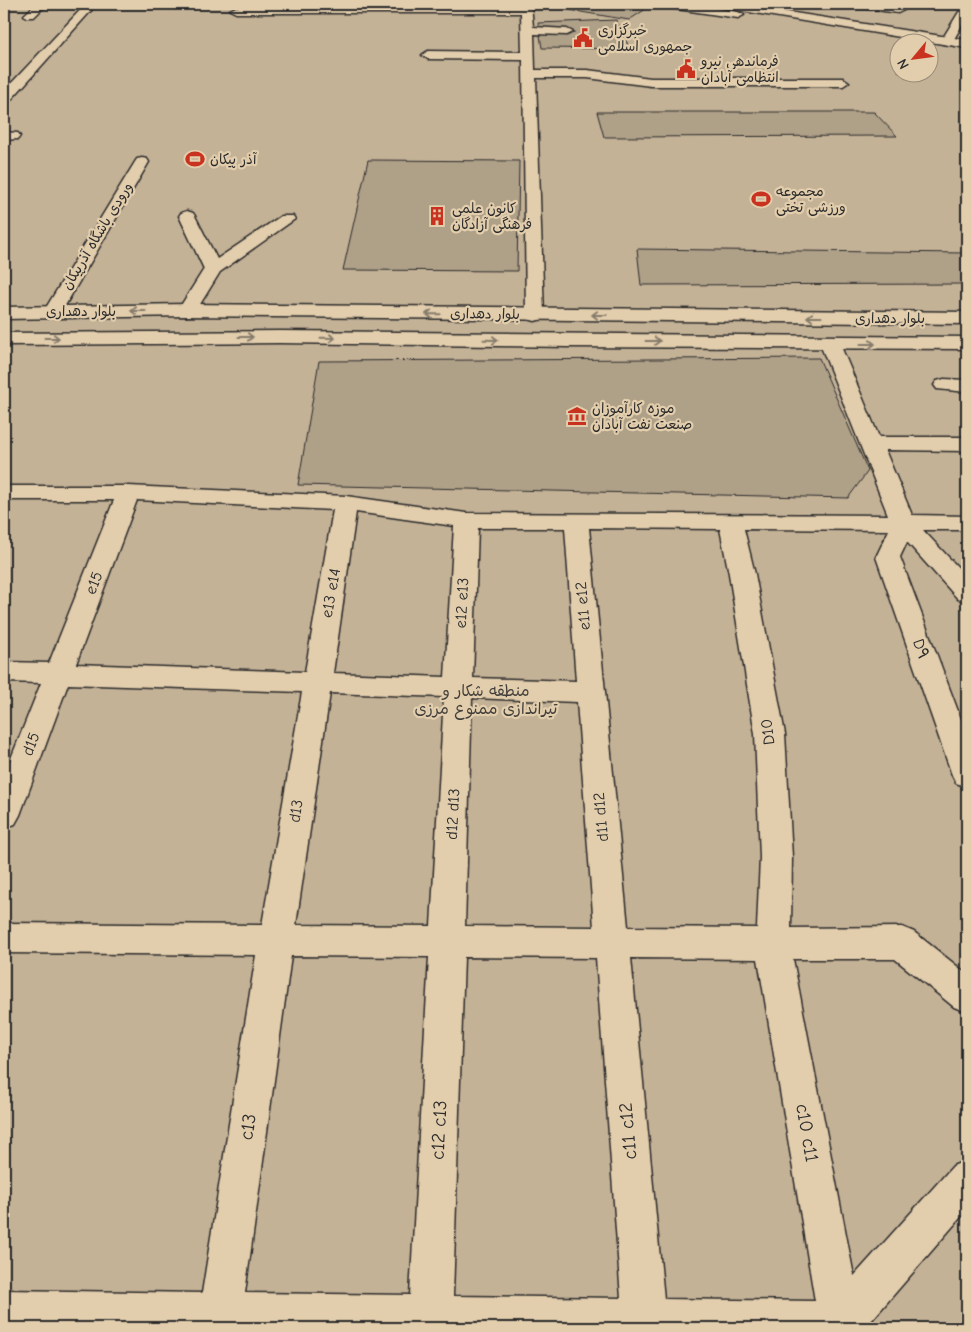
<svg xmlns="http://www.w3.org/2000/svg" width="971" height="1332" font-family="'Comic Neue','Playpen Sans Arabic',sans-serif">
<rect width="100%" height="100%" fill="#e2cdac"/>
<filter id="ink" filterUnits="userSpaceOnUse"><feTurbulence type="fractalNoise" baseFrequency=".02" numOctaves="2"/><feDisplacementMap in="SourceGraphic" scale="10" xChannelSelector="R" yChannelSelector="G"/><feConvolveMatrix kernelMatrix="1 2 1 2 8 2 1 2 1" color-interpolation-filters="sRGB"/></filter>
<g filter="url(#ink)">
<path fill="#c4b297" stroke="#786e61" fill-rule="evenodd" d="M4,4H967V1328H4ZM898,42H928V72H898Z"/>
<g fill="#afa088" stroke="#2b2b2b">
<polygon points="579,4 625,4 649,7 629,20 569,10"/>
<polygon points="616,20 630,49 542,48 538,23"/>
<polygon points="597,112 874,112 897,136 604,137"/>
<polygon points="368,160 519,161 517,271 343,270"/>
<polygon points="637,249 965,253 967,256 967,284 641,285"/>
<polygon points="819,358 868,471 848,498 298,485 319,361"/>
</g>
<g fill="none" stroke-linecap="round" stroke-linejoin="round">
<g stroke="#2b2b2b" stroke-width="3">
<g id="minor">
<polygon points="36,4 47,4 34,17 26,17 24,15"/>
<polygon points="86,4 97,4 9,102 4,103 4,91"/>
<polygon points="521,4 531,4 533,27 567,29 573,32 567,35 534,34 535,70 587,70 651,78 843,78 849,82 843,86 651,86 587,78 536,78 544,315 542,319 535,321 528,319 526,315 523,60 428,59 422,55 428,51 522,52 521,13 236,13 230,10 236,7 521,7"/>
<polygon points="778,4 789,4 778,14 770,14 768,12"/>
<path d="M850,4C863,4 894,1 904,10L898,13L855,7Z"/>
<polygon points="967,4 967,16 953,41 951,44 943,44 941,41 962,7"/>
<polygon points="4,132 18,133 20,136 18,139 4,140"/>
<polygon points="142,158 147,159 149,162 62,311 60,315 53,317 46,315 44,311 135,162 137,159"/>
<polygon points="187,211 193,213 195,216 217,259 281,216 293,216 295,219 220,272 194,314 187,316 180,314 178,310 204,269 179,216 181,213"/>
<path d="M830,338L837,340L840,344L879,437H967V451L885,450L912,515L967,516V530H923L967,577V602L958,599L907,542L900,557L967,735V787L956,783L952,775L876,557L889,530L744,529L755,574L785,734L792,857L791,928L902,927L914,932L967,974V1012L954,1007L895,959H793L854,1276L953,1166L967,1160V1210L865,1328H4V1290L202,1293L256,955L4,953V923L262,925L302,692L68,684L20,815L15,824L4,828V776L41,683L4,682V662L49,663L114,500H4V486H128L346,496L466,513L888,515L820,344L823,340ZM137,500L333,510L305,672L76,664ZM356,512L454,526L445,677L333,673ZM478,528H565L576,681L473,678ZM589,528L720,529L729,574L755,734L760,857L757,928L628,927ZM330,693L444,697L431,926L296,925ZM472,698L577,702L594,927L465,926ZM291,956L429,957L410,1295L245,1293ZM464,957L596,958L621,1298L453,1296ZM631,958L758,959L815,1301L664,1299Z"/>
<polygon points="944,379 967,380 967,392 937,389 934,385 937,381"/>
</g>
</g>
<g stroke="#2b2b2b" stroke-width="3">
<g id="major">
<polygon points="658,4 684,4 738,12 744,15 738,18 663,7"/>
<polygon points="713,4 737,4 967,40 967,48 718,7"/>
<polygon points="187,304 967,312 967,324 187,316 4,319 4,307"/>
<polygon points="280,331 967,337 967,349 567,347 280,343 4,345 4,333"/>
</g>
</g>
<use href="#minor" fill="#e2cdac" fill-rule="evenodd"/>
<use href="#major" fill="#e2cdac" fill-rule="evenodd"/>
</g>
<defs><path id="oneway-shaft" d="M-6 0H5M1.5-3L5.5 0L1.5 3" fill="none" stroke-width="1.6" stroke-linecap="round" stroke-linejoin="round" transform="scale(1.25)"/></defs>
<g stroke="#867c6c">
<use href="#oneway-shaft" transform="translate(138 311) rotate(-180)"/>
<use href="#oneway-shaft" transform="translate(433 314) rotate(-179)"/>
<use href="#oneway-shaft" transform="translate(599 315) rotate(-180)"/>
<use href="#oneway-shaft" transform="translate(814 317) rotate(-180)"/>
<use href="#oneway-shaft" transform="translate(246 337)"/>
<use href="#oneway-shaft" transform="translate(52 338)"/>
<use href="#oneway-shaft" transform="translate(328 338) rotate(1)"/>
<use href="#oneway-shaft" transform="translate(491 340) rotate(1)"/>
<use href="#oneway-shaft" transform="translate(653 341)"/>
<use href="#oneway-shaft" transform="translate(868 344)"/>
</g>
</g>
<defs>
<g id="civic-bare" transform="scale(1.5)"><path d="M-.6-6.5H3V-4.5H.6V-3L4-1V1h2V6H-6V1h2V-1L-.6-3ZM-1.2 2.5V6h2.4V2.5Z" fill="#c8321e" stroke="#e2cdac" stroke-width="2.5" paint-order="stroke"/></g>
<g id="stadium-bare" transform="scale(1.5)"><path d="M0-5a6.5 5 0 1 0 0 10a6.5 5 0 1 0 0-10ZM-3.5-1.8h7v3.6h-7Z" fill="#c8321e" stroke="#e2cdac" stroke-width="2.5" paint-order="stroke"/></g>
<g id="building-bare" transform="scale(1.5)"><path d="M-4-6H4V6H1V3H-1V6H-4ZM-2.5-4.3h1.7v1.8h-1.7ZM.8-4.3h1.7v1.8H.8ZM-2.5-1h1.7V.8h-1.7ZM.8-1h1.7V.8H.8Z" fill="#c8321e" stroke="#e2cdac" stroke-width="2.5" paint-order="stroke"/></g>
<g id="museum-bare" transform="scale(1.5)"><path d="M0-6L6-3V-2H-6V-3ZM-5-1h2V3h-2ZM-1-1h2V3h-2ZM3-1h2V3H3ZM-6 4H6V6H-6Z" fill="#c8321e" stroke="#e2cdac" stroke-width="2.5" paint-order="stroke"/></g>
</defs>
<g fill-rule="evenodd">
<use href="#civic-bare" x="583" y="38"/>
<use href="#civic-bare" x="686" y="69"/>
<use href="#stadium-bare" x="195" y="159"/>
<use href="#stadium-bare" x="761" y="199"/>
<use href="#building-bare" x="437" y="216"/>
<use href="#museum-bare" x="577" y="416"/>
</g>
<g text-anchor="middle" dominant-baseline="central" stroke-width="4.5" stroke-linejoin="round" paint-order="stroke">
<g font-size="14" fill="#2b2b2b" stroke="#e2cdac" text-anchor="start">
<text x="598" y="30">خبرگزاری<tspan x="598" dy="16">جمهوری اسلامی</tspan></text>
<text x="701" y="61">فرماندهی نیرو<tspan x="701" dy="16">انتظامی آبادان</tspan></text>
<text x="210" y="159">آذر پیکان</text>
<text x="776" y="191">مجموعه<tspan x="776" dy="16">ورزشی تختی</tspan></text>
<text x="452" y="208">کانون علمی<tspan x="452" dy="16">فرهنگی آزادگان</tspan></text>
<text x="592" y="408">موزه کارآموزان<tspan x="592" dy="16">صنعت نفت آبادان</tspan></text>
</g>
<g font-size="14" fill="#2b2b2b" stroke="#e2cdac">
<text transform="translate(97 236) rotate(-59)">ورودی باشگاه آذرپیکان</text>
<text x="81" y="311">بلوار دهداری</text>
<text transform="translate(485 314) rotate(1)">بلوار دهداری</text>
<text x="890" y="318">بلوار دهداری</text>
</g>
<g font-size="16" fill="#2b2b2b" stroke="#e2cdac">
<text transform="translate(94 583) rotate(-69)">e15</text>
<text transform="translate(331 593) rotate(-80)">e13 e14</text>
<text transform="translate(462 603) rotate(-87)">e12 e13</text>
<text transform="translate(583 606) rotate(-95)">e11 e12</text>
<text transform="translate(921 649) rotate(70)">D۹</text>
<text transform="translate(768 732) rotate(-97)">D10</text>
<text transform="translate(31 744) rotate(-69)">d15</text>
<text transform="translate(296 811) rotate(-81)">d13</text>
<text transform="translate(453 814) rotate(-87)">d12 d13</text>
<text transform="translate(601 817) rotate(-95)">d11 d12</text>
</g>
<g font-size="16" fill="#423f3b" stroke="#e2cdac">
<text x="486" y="691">منطقه شکار و<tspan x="486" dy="18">تیراندازی ممنوع مرزی</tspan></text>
</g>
<g font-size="19" fill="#2b2b2b" stroke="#e2cdac">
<text transform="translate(248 1127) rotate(-82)">c13</text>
<text transform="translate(439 1130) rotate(-87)">c12 c13</text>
<text transform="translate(628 1131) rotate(-95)">c11 c12</text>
<text transform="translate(807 1133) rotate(80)">c10 c11</text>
</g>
</g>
<rect width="971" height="1332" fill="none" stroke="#e2cdac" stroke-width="20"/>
<rect x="10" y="10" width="951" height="1312" fill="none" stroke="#2b2b2b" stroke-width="2" filter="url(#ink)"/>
<g transform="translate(914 58) rotate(241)"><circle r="24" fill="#e2cdac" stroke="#998c78"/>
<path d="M0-4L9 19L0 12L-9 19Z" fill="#c8321e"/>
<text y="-8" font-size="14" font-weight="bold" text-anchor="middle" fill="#2b2b2b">N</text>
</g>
</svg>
